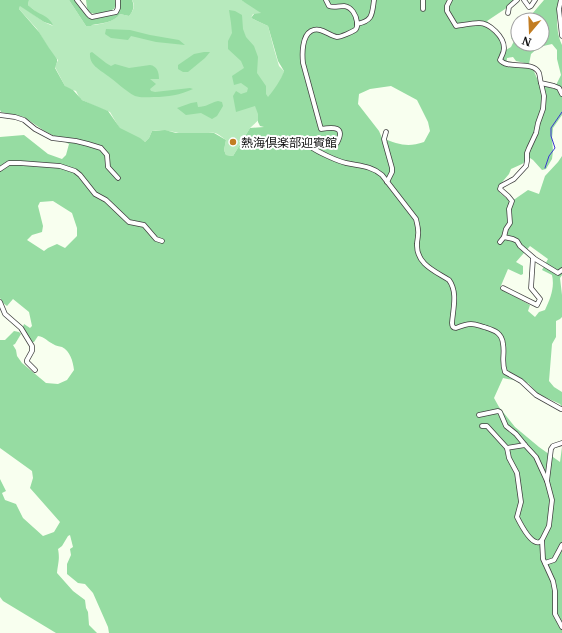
<svg xmlns="http://www.w3.org/2000/svg" width="562" height="633" font-family="Merriweather,'Noto Sans JP',serif">
<rect width="100%" height="100%" fill="#f8ffef"/>
<path fill="#b7eabd" d="M29,0H69L86,26C98,24 112,24 120,14L129,16C133,11 136,6 132,0H241L257,8L262,14H253L251,18L268,26L274,49L279,66L284,71L283,75L265,114L250,128L233,156L226,155L224,150L226,140C223,138 219,134 215,133C209,132 202,135 196,135C181,135 166,128 152,131L149,138L145,142L120,129L110,112L99,108L80,99L76,91L66,88L55,67L58,60L50,51L37,29L19,9L20,5L44,22L53,26L35,11L28,5Z"/>
<g fill="#96dca2" fill-rule="evenodd">
<path d="M0,0H29L28,5C31,7 33,10 37,12C44,16 49,17 53,25L44,22L20,6L19,9L39,32L49,48L57,59V62L55,68L65,86L73,90L82,100L108,111L120,128L140,138L145,142L149,138L152,131L165,130L176,133H214L226,140L224,150L226,155L233,156L250,128L264,127L260,126L258,122V114L255,106L236,112L233,96L236,91L241,94L247,92L248,88L241,83L234,85L232,76L244,68L241,61L228,49V41L232,33L231,23L229,10L235,11L242,15L243,29L246,37L254,46L258,57L257,73L266,86V94L268,97C274,90 281,80 284,71L278,61L268,26L251,18L254,14L261,13L241,0H515L508,7L487,21L501,38L504,49L506,50L511,47L514,41L511,38L516,34L518,36V44H542V20H530L532,14L544,0H562V5L557,6C557,20 556,33 562,45V115L553,128L552,138L553,151L552,159L546,169L542,170L533,160L530,158L522,164L511,169L509,174L498,187L500,193L510,201L515,199L528,190L539,194L545,176L558,162L562,156V275L560,278L562,295V317L560,319L556,321V337L552,344L549,381L554,387L562,392V407L560,404L538,394L528,383L503,378L494,398L499,407L515,427L539,447L560,462L562,447V633H109L108,627L93,593L85,584L78,583L67,574V564L71,555L70,549L73,547L70,535L68,536L62,546L58,549C60,559 58,563 57,573L73,591L85,600L86,608L88,612L89,625L97,633H56L3,601L0,597V479L6,491L2,493L5,500L16,504L23,518L43,536L54,532L60,522L30,488L33,478L32,471L0,448V340H5L14,331L19,332L21,334L15,344L13,345L16,350L17,356L22,363L46,383L58,384L67,380L74,370C73,361 70,351 62,347C59,346 56,346 53,344C47,341 45,337 38,336L34,342H32L23,327L24,324L30,328L32,326L29,312L13,299L7,306L3,303L0,298V137L24,135L48,154L62,159L66,155L69,144L43,130L24,117L1,112L0,110ZM552,44L557,50V59L561,75L554,89L539,83L533,69L506,65L507,58L513,57L516,61L529,64L531,54L539,47ZM391,86L417,100L428,122L430,131L424,142C407,148 398,144 382,138L379,131L358,104L359,94L370,89ZM53,201L72,213L77,228V236L65,248L57,244L48,248L44,251L27,240L32,235L42,232L43,226L38,206L40,202ZM530,246L548,259L542,270L552,275C555,288 550,299 545,310L539,312L535,317L528,311L530,305L500,288L508,269L521,275L523,274V266L516,262Z"/>
<path d="M69,0H75L92,18L115,15L120,9V0H132C135,7 133,11 129,16L120,14C113,23 102,23 92,25L91,26H86Z"/>
<path d="M86,0H115L116,5L114,9C106,13 99,15 90,13L87,8Z"/>
<polygon points="106,29 130,30 150,35 179,40 185,45 156,42 131,36 128,40 111,38 105,34"/>
<path d="M92,52L106,63L111,66L115,64L129,68L150,65C157,66 159,72 159,79H150L156,84L150,89L151,91L155,92L190,88L193,89C180,95 168,97 154,97C147,97 141,98 135,96C125,91 117,82 108,76C99,69 89,65 90,53Z"/>
<polygon points="204,52 210,52 205,58 188,72 183,72 178,69 178,65 194,54"/>
<path d="M218,101L222,102L223,106L217,116L212,119L201,113L186,115L177,108L191,103L197,102L198,107C206,107 210,103 218,101Z"/>
</g>
<g fill="none" stroke-linecap="round" stroke-linejoin="round">
<polyline stroke="#3a37d0" stroke-width="1" points="545,168 549,156 555,148 551,136 551,128 562,112"/>
<g stroke="#414141" stroke-width="5.5">
<g id="minor">
<polyline points="77,0 88,14 90,16 92,17 116,12 118,8 118,0"/>
<path d="M326,0L329,6C334,8 338,6 344,6C352,7 356,15 357,22C357,25 358,28 355,30C352,32 341,37 337,37C329,36 321,26 311,31C302,36 302,54 303,63L321,129C333,127 346,126 337,143L330,146L314,144L312,145L311,147C318,152 337,161 346,163C359,166 372,166 382,175L416,219C417,224 419,229 418,235C418,238 417,241 417,244C416,264 435,271 449,280C458,292 453,309 452,323C452,326 453,328 456,328C461,326 467,324 471,324C476,324 480,326 484,327C493,330 502,332 503,344C505,354 501,361 505,372L521,381L536,395L561,409H562"/>
<path d="M450,0L447,6V11L456,26C463,25 473,23 479,23C490,23 504,37 504,48C504,53 501,57 500,60C508,70 533,60 539,73C540,76 540,80 541,83L554,86L559,88L562,94"/>
<polyline points="524,0 529,7 531,6 535,0"/>
<polyline points="561,0 559,9 562,36"/>
<polyline points="423,9 423,0"/>
<polyline points="508,13 509,7 517,0"/>
<path d="M357,24C373,21 372,14 374,0"/>
<polyline points="0,115 15,117 24,120 35,129 52,138 76,141 88,144 101,148 107,155 108,167 118,178"/>
<polyline points="386,132 384,139 385,143 392,168 392,172 387,182"/>
<polyline points="0,169 9,163 20,163 60,166 75,171 80,175 95,194 106,200 129,222 144,225 156,239 162,241"/>
<polyline points="504,237 506,229 510,223 509,209 512,201 508,196 500,189 501,186 514,179 526,166 527,161 527,153 529,148 536,133 538,123 543,109 544,96 541,83"/>
<polyline points="500,242 504,237 513,239 517,241 520,246 535,259 558,273 562,270"/>
<polyline points="503,288 537,305 540,299 531,288 533,258"/>
<polyline points="0,302 5,314 21,328 32,346 32,351 27,360 27,362 35,370"/>
<polyline points="479,415 498,411 500,412 506,426 516,434 525,445 536,457 547,481 552,500 549,526 542,540 543,559 553,581 555,591 555,614 562,627"/>
<path d="M482,426H487L507,448L509,458L517,473L521,502L517,517C520,523 529,540 536,542C539,543 540,542 542,540"/>
<polyline points="507,448 525,445"/>
<polyline points="547,481 551,449 553,446 562,443"/>
<polyline points="545,563 554,560 562,545"/>
</g>
</g>
<use href="#minor" stroke="#fff" stroke-width="4"/>
</g>
<circle fill="#c27d22" stroke="#fff" stroke-width="1.5" cx="233" cy="142" r="4"/>
<g text-anchor="middle" dominant-baseline="central" stroke-width="4" stroke-linejoin="round" paint-order="stroke">
<g font-size="12" fill="#0e0e0e" stroke="#fff" text-anchor="start">
<text x="241" y="142">熱海倶楽部迎賓館</text>
</g>
</g>
<g transform="translate(530 32) rotate(199)"><circle r="19" fill="#ffffff" stroke="#9f9f9f"/>
<path d="M0-3L7 15L0 10L-7 15Z" fill="#c27d22"/>
<text y="-6" font-size="11" font-weight="bold" text-anchor="middle" fill="#0e0e0e">N</text>
</g>
</svg>
